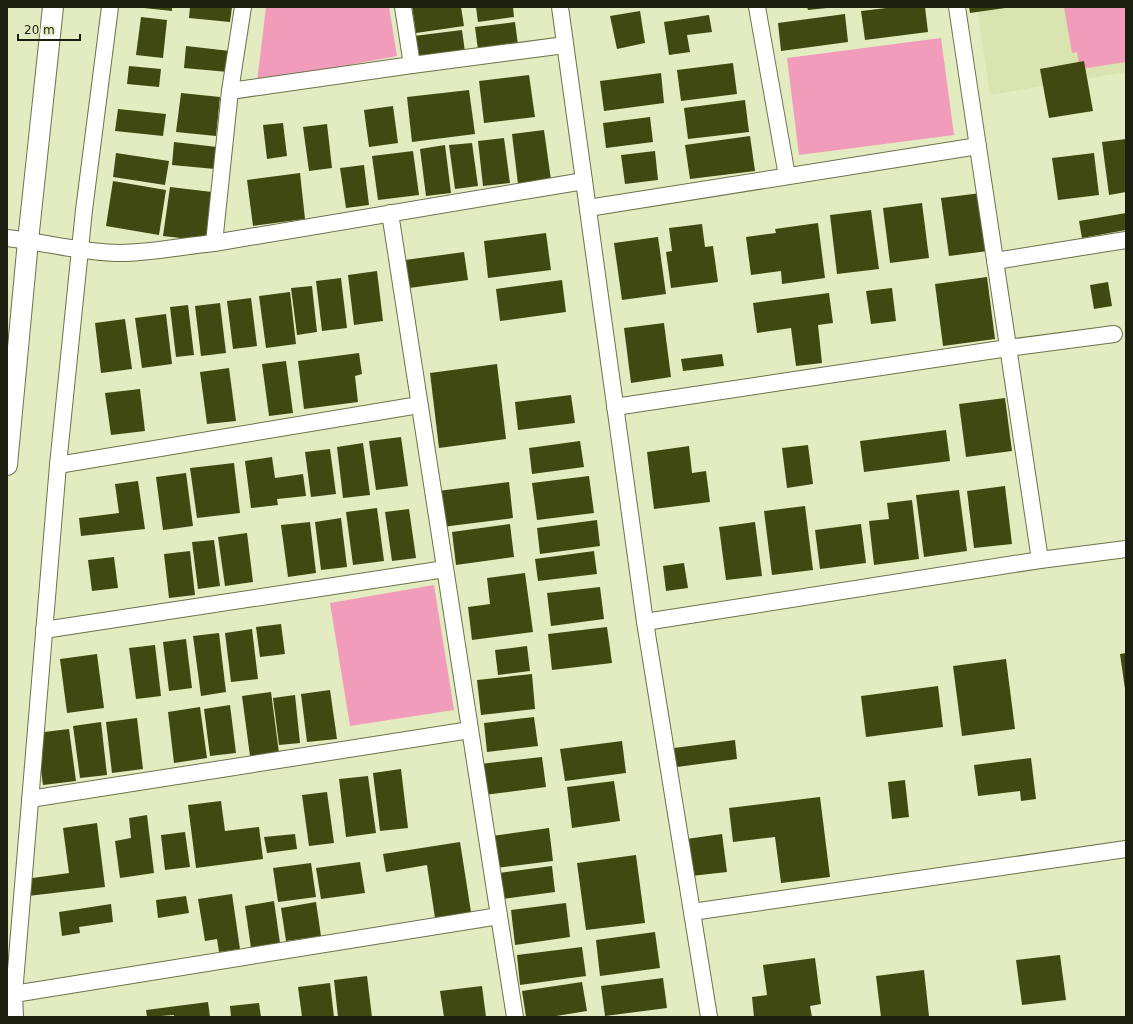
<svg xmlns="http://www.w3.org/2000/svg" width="1133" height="1024" font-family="'DejaVu Sans',sans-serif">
<rect width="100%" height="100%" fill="#e3ecc0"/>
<polygon fill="#d9e4b0" points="977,7 1126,7 1126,72 990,95"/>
<g fill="#f19cba">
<polygon points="266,7 389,7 397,56 257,82"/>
<polygon points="1064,7 1126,7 1126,62 1080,69 1077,52 1072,53"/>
<polygon points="941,38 954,135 799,155 787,58"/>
<polygon points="434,585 454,710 350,726 330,603"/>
</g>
<g fill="#414912">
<polygon points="144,7 172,7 172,11 144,8"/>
<polygon points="190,7 232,7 230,22 189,18"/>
<polygon points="412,7 461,7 464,26 416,33"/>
<polygon points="476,7 513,7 514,17 478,22"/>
<polygon points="807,7 827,7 827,8 808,10"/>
<polygon points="895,7 925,7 928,32 865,40 861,11"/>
<polygon points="969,7 1005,7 1005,8 970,13"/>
<polygon points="640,11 645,43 617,49 610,16"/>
<polygon points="845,14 848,42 781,51 778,23"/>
<polygon points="709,15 712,32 687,35 690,52 669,55 664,22"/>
<polygon points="141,17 167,20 163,58 136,55"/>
<polygon points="515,22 518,45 478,50 475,27"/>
<polygon points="462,30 465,52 417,58 414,36"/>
<polygon points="186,46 230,51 228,72 184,68"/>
<polygon points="1084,61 1093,111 1049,118 1040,69"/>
<polygon points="733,63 737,94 681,101 677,70"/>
<polygon points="129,66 161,69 159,87 127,84"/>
<polygon points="661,73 664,103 604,111 600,81"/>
<polygon points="529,75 535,117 484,123 479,81"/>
<polygon points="469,90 475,134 412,142 407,97"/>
<polygon points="181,93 220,97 216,136 176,132"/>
<polygon points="745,100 749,132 688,139 684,108"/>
<polygon points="393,106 398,143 369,147 364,110"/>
<polygon points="118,109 166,114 163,136 115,131"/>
<polygon points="650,117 653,142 606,148 603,123"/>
<polygon points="283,123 287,156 267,159 263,125"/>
<polygon points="327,124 332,168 309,171 303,127"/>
<polygon points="544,130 551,180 518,184 512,134"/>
<polygon points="750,136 755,171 690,179 685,145"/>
<polygon points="504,138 510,183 483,186 478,141"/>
<polygon points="1126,139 1126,192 1109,195 1102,142"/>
<polygon points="174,142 217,147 215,169 172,165"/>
<polygon points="472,143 478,186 455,189 449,145"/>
<polygon points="445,145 451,193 426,196 420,149"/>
<polygon points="413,151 419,195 378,200 372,156"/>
<polygon points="655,151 658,180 625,184 621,155"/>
<polygon points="116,153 169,161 165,185 113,177"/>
<polygon points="1094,153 1099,195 1058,200 1052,158"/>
<polygon points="364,165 369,205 346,208 340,168"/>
<polygon points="300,173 305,219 253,226 247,180"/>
<polygon points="113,181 166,190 159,235 106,226"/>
<polygon points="170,187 212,192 206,241 163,236"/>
<polygon points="981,193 988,251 949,256 941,198"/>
<polygon points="922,203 929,258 890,263 883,208"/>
<polygon points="871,210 879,269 837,274 830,215"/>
<polygon points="1126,213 1126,230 1082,238 1079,221"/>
<polygon points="818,223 825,278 782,284 781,271 751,275 746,237 776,233 775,229"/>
<polygon points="702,224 705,247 713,246 718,282 671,288 666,252 672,251 669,228"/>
<polygon points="546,233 551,270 488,278 484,241"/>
<polygon points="658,237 666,294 622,300 614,243"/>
<polygon points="464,252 468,280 409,288 405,260"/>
<polygon points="377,271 383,321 354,325 348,275"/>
<polygon points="987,277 995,339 943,346 935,284"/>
<polygon points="341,278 347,328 322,331 316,281"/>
<polygon points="562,280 566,312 500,321 496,289"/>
<polygon points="1108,282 1112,306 1094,309 1090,285"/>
<polygon points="312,286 317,332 297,335 291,288"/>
<polygon points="892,288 896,321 871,324 866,291"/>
<polygon points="290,292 296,344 266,348 259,296"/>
<polygon points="829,293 833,323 818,325 822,363 796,366 791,328 757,333 753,303"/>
<polygon points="251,298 257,346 233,349 227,301"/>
<polygon points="220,303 226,353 201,356 195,306"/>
<polygon points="188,305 194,355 176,357 170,307"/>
<polygon points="166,314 172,364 142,368 135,318"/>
<polygon points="125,319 132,369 101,373 95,323"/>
<polygon points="664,323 671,377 631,383 624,328"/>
<polygon points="359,353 362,374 355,376 358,402 304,409 298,361"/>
<polygon points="722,354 724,366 683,371 681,359"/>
<polygon points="286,361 293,413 269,416 262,364"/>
<polygon points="497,364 506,439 439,448 430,373"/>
<polygon points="229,368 236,421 207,424 200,372"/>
<polygon points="140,389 145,431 111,435 105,393"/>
<polygon points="571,395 575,423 518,430 515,402"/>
<polygon points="1005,398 1012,451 966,457 959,404"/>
<polygon points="946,430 950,461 864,472 860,441"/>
<polygon points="401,437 408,486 376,490 369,441"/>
<polygon points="580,441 584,467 532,474 529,448"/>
<polygon points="363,443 370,495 343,498 337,447"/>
<polygon points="808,445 813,484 787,488 782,448"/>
<polygon points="689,446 692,473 706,471 710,502 654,509 647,452"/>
<polygon points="330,449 336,494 311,497 305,452"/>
<polygon points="272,457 275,478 303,474 306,496 277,499 278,505 251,508 245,461"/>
<polygon points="234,463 240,513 197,518 190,468"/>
<polygon points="186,473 193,526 163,530 156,477"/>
<polygon points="589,476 594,513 537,520 532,483"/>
<polygon points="138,481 145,529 81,536 79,518 119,513 115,484"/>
<polygon points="509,482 513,518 442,527 438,491"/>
<polygon points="1005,486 1012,544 974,548 967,491"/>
<polygon points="959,490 967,551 924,557 916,495"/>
<polygon points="912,500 919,559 874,565 869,521 889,519 887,503"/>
<polygon points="805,506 813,570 772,575 764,511"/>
<polygon points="377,508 384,561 353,565 346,512"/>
<polygon points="409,509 416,558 392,561 385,512"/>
<polygon points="341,518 347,567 321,570 315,522"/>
<polygon points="597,520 600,546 540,554 537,528"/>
<polygon points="310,522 316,573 288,577 281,525"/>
<polygon points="755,522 762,576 726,580 719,527"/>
<polygon points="510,524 514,557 456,565 452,532"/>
<polygon points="861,524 866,563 820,569 815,530"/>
<polygon points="247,533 253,582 225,586 218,537"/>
<polygon points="214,540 220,586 198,589 192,542"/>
<polygon points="190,551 195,595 169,598 164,554"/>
<polygon points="594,551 597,574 538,581 535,559"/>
<polygon points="114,557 118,588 92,591 88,560"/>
<polygon points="684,563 688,588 666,591 663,566"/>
<polygon points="525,573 533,632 472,640 468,607 490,604 487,578"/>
<polygon points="600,587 604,619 551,626 547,593"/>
<polygon points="281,624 285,654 260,657 256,627"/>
<polygon points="607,627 612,663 552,670 548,634"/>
<polygon points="252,629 258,679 231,682 225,633"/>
<polygon points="219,633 226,692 201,696 193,636"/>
<polygon points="186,639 192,688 169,691 163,642"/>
<polygon points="155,645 161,696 136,699 129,648"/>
<polygon points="527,646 530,671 498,675 495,650"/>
<polygon points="1126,653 1126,689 1125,689 1120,654"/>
<polygon points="97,654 104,708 67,713 60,659"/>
<polygon points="1006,659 1015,729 962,736 953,666"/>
<polygon points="532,674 535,709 481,715 477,680"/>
<polygon points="938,686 943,727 866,737 861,696"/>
<polygon points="330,690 337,739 307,742 301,694"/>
<polygon points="271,692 279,753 250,756 242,696"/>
<polygon points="295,695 300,743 279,745 273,698"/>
<polygon points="230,705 236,753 210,756 204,709"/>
<polygon points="200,707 207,758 174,763 168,712"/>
<polygon points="534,717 538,746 487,752 484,723"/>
<polygon points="137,718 143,769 112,773 106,722"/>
<polygon points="101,722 107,775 80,778 73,726"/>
<polygon points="69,729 76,781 43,785 36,733"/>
<polygon points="735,740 737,759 677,767 674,748"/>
<polygon points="622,741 626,773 565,781 560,749"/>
<polygon points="542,757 546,787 484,795 480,764"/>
<polygon points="1031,758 1036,799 1021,801 1020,791 978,796 974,765"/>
<polygon points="401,769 408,828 380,831 373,773"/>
<polygon points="368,776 376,833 346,837 339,779"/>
<polygon points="905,780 909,817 892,819 888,782"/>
<polygon points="614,781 620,821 572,828 567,787"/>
<polygon points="327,792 334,843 309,846 302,795"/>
<polygon points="820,797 830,877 781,883 775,837 733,842 729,808"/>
<polygon points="221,801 225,831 259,827 263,859 196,868 188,805"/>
<polygon points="147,815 154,873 120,878 115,841 131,838 129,818"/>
<polygon points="97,823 105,887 28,896 25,879 69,873 63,828"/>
<polygon points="549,828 553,861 496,868 492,836"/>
<polygon points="185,832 190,867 165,870 161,835"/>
<polygon points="295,834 297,849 267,853 264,837"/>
<polygon points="722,834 727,872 691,876 686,839"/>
<polygon points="460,842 471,912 435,918 427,865 386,872 383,854"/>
<polygon points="636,855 645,923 586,930 577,863"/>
<polygon points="360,862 365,893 321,899 316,868"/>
<polygon points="311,863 316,897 278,902 273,868"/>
<polygon points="552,866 555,892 502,899 499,873"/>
<polygon points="232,894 240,949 219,952 217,939 205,941 198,899"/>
<polygon points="186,896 189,913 158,918 156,900"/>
<polygon points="274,901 280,943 251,948 245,906"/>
<polygon points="316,902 321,936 286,941 281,908"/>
<polygon points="566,903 570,937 515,945 511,910"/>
<polygon points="111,904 113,922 79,927 80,933 62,936 59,912"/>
<polygon points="655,932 660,968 600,976 596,940"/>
<polygon points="582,947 586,976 520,985 517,955"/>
<polygon points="1060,955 1066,1000 1022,1005 1016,960"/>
<polygon points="815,958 821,1004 810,1006 812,1017 754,1017 752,997 767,995 763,965"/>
<polygon points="924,970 929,1016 881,1017 876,976"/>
<polygon points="367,976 372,1017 338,1017 334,980"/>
<polygon points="663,978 667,1008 605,1016 601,986"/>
<polygon points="582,982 587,1011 550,1017 526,1017 522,991"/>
<polygon points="330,983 334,1017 302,1017 298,987"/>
<polygon points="482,986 486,1017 444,1017 440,991"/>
<polygon points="208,1002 210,1017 174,1017 174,1015 147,1017 146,1010"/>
<polygon points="259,1003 261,1017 231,1017 230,1006"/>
</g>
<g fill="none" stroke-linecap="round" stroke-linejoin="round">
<g stroke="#6b734b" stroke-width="18">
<g id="minor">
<polyline points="403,7 412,65"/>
<polyline points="560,7 645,622 709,1017"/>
<polyline points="757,7 787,176"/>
<polyline points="957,7 1040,560"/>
<polyline points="230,91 412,65 565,45"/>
<polyline points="588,208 978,146"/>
<polyline points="390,213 499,916 515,1017"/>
<path d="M7,238C44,242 83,253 120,253C151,253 183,246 214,243L584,181"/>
<polyline points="214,243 230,91 243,7"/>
<polyline points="995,261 1126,240"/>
<polyline points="615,407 1008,348 1114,334"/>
<polyline points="58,465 419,405"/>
<polyline points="645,622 1040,560 1126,549"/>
<polyline points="44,630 445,569"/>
<polyline points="30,799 470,730"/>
<polyline points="692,912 1126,849"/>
<polyline points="7,993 14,994 499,916"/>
<polyline points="15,1017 14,994 58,465 84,210 110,7"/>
</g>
</g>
<g stroke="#6b734b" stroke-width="22">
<polyline id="tertiary" points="7,465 28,241 53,7"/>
</g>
<use href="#minor" stroke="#fff" stroke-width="16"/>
<use href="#tertiary" stroke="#fff" stroke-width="20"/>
</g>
<rect width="1133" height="1024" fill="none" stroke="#1c1f0f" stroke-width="16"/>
<path d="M18 34v6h62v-6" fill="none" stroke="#1c1f0f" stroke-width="2"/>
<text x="24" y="34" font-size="12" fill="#1c1f0f" stroke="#e3ecc0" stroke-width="3" paint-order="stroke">20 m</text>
</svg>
